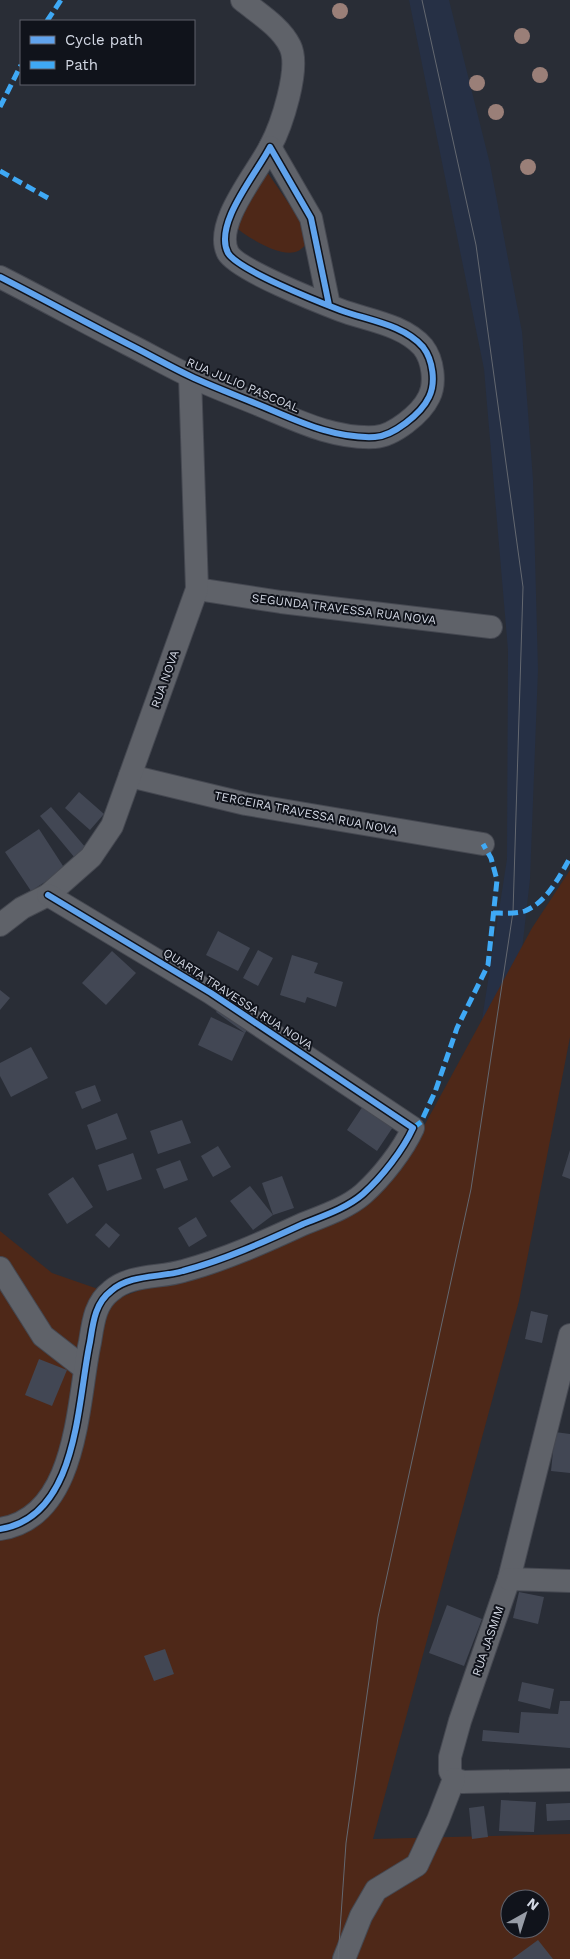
<svg xmlns="http://www.w3.org/2000/svg" width="570" height="1959" font-family="'Work Sans',sans-serif">
<rect width="100%" height="100%" fill="#292d36"/>
<polygon fill="#263045" points="409,0 449,0 490,164 522,332 533,480 538,670 530,879 513,1030 323,1959 476,1058 507,859 508,650 484,369"/>
<g fill="#4e2818" fill-rule="evenodd">
<path d="M265,169L305,227L307,243C305,245 301,250 298,251C281,259 245,236 233,225Z"/>
<path d="M570,870V1037L519,1301L373,1839L570,1834V1959H0V1231L52,1273L121,1297L324,1225L400,1170L532,928ZM510,1899H540V1929H510Z"/>
</g>
<g fill="#424754">
<polygon points="79,792 104,814 90,830 65,808"/>
<polygon points="51,807 86,848 75,858 40,816"/>
<polygon points="39,829 65,869 31,891 5,852"/>
<polygon points="218,931 250,948 238,971 206,955"/>
<polygon points="258,950 273,958 258,986 243,978"/>
<polygon points="112,951 136,973 106,1005 82,983"/>
<polygon points="292,955 318,963 314,973 343,982 336,1007 307,997 305,1003 280,995"/>
<polygon points="0,990 10,998 0,1010"/>
<polygon points="223,1002 252,1023 245,1033 232,1061 198,1045 211,1017 245,1033 216,1012"/>
<polygon points="31,1047 48,1078 11,1097 0,1076 0,1063"/>
<polygon points="95,1085 101,1101 82,1109 75,1092"/>
<polygon points="363,1106 393,1127 377,1151 347,1130"/>
<polygon points="117,1113 127,1139 96,1150 87,1125"/>
<polygon points="182,1120 191,1143 158,1154 150,1131"/>
<polygon points="218,1146 231,1167 213,1177 201,1156"/>
<polygon points="570,1150 570,1179 562,1176"/>
<polygon points="133,1153 142,1179 107,1191 98,1165"/>
<polygon points="180,1160 188,1180 164,1189 156,1169"/>
<polygon points="282,1176 294,1208 273,1215 262,1183"/>
<polygon points="73,1177 93,1207 67,1224 48,1194"/>
<polygon points="250,1186 273,1215 253,1230 230,1201"/>
<polygon points="196,1217 207,1236 189,1247 178,1228"/>
<polygon points="106,1223 120,1235 109,1248 95,1235"/>
<polygon points="531,1311 548,1315 542,1343 525,1339"/>
<polygon points="39,1359 67,1370 52,1406 25,1395"/>
<polygon points="555,1432 570,1434 570,1473 551,1471"/>
<polygon points="519,1592 544,1597 538,1624 513,1618"/>
<polygon points="447,1605 482,1619 464,1666 429,1653"/>
<polygon points="165,1649 174,1674 154,1681 144,1656"/>
<polygon points="522,1682 554,1689 550,1709 518,1701"/>
<polygon points="560,1701 570,1701 570,1748 482,1741 483,1730 519,1733 521,1712 558,1714"/>
<polygon points="501,1800 536,1802 534,1832 499,1831"/>
<polygon points="570,1803 570,1820 547,1821 546,1804"/>
<polygon points="484,1806 488,1837 472,1839 469,1808"/>
<polygon points="538,1940 553,1959 512,1959"/>
</g>
<g fill="none" stroke-linecap="round" stroke-linejoin="round">
<g stroke="#454851" stroke-width="24">
<g id="street">
<path d="M242,0C258,13 281,27 290,46C301,68 281,127 270,147"/>
<path d="M0,277C43,299 85,322 128,344C148,354 169,366 190,376C213,387 238,396 262,406C298,421 334,439 375,437C393,436 421,414 429,397C436,383 433,360 423,347C403,324 366,320 340,310C319,302 238,270 228,253C213,224 257,173 270,147L311,218L329,305"/>
<polyline points="197,589 281,602 491,627"/>
<polyline points="130,776 246,804 483,844"/>
<polyline points="0,925 22,908 48,895 91,857 112,826 197,589 190,376"/>
<polyline points="0,1268 43,1336 84,1368"/>
<polyline points="570,1335 509,1579 460,1721 450,1757 450,1771 454,1779 463,1782 570,1780"/>
<path d="M0,1529C79,1517 77,1401 90,1342C93,1323 95,1303 111,1291C130,1274 160,1278 183,1271C224,1260 264,1242 303,1224C323,1216 347,1208 363,1194C382,1177 403,1150 413,1128L211,993L48,895"/>
<polyline points="509,1579 570,1581"/>
<polyline points="344,1959 361,1916 376,1890 417,1865 438,1820 454,1779"/>
</g>
</g>
<use href="#street" stroke="#5f6269" stroke-width="22"/>
<polyline stroke="#646870" stroke-width="1" points="338,1959 346,1843 378,1617 471,1189 513,912 523,587 476,245 422,0"/>
<g stroke="#3fa9f5" stroke-width="5" stroke-dasharray="10 5" stroke-linecap="butt">
<polyline points="47,21 61,0"/>
<polyline points="0,107 21,65"/>
<polyline points="0,171 48,198"/>
<path d="M493,913C503,913 516,914 525,911C547,902 559,877 570,858"/>
<polyline points="413,1128 421,1122 435,1092 457,1028 488,965 497,880 491,858 483,844"/>
</g>
<g stroke="#10131b" stroke-width="9">
<g id="cycleway">
<path d="M0,277C43,299 85,322 128,344C148,354 169,366 190,376C213,387 238,396 262,406C298,421 334,439 375,437C393,436 421,414 429,397C436,383 433,360 423,347C403,324 366,320 340,310C319,302 238,270 228,253C213,224 257,173 270,147L311,218L329,305"/>
<path d="M0,1529C79,1517 77,1401 90,1342C93,1323 95,1303 111,1291C130,1274 160,1278 183,1271C224,1260 264,1242 303,1224C323,1216 347,1208 363,1194C382,1177 403,1150 413,1128L211,993L48,895"/>
</g>
</g>
<use href="#cycleway" stroke="#60a3ed" stroke-width="6"/>
</g>
<g fill="#9a7f78">
<circle cx="340" cy="11" r="8"/>
<circle cx="522" cy="36" r="8"/>
<circle cx="540" cy="75" r="8"/>
<circle cx="477" cy="83" r="8"/>
<circle cx="496" cy="112" r="8"/>
<circle cx="528" cy="167" r="8"/>
</g>
<g text-anchor="middle" dominant-baseline="central" stroke-width="4" stroke-linejoin="round" paint-order="stroke">
<g font-size="12" fill="#d2d7e3" stroke="#10131b">
<text transform="translate(243 385) rotate(23)">RUA JULIO PASCOAL</text>
<text transform="translate(344 609) rotate(7)">SEGUNDA TRAVESSA RUA NOVA</text>
<text transform="translate(165 679) rotate(-70)">RUA NOVA</text>
<text transform="translate(306 813) rotate(11)">TERCEIRA TRAVESSA RUA NOVA</text>
<text transform="translate(238 999) rotate(33)">QUARTA TRAVESSA RUA NOVA</text>
<text transform="translate(488 1641) rotate(-71)">RUA JASMIM</text>
</g>
</g>
<rect x="20" y="20" width="175" height="65" fill="#10131b" stroke="#5e616b"/>
<rect x="30" y="36" width="25" height="8" fill="#60a3ed" stroke="#5e616b"/>
<text x="65" y="45" font-size="15" fill="#d2d7e3">Cycle path</text>
<rect x="30" y="61" width="25" height="8" fill="#3fa9f5" stroke="#5e616b"/>
<text x="65" y="70" font-size="15" fill="#d2d7e3">Path</text>
<g transform="translate(525 1914) rotate(39)"><circle r="24" fill="#10131b" stroke="#5e616b"/>
<path d="M0-4L9 19L0 12L-9 19Z" fill="#979ca6"/>
<text y="-8" font-size="14" font-weight="bold" text-anchor="middle" fill="#d2d7e3">N</text>
</g>
</svg>
